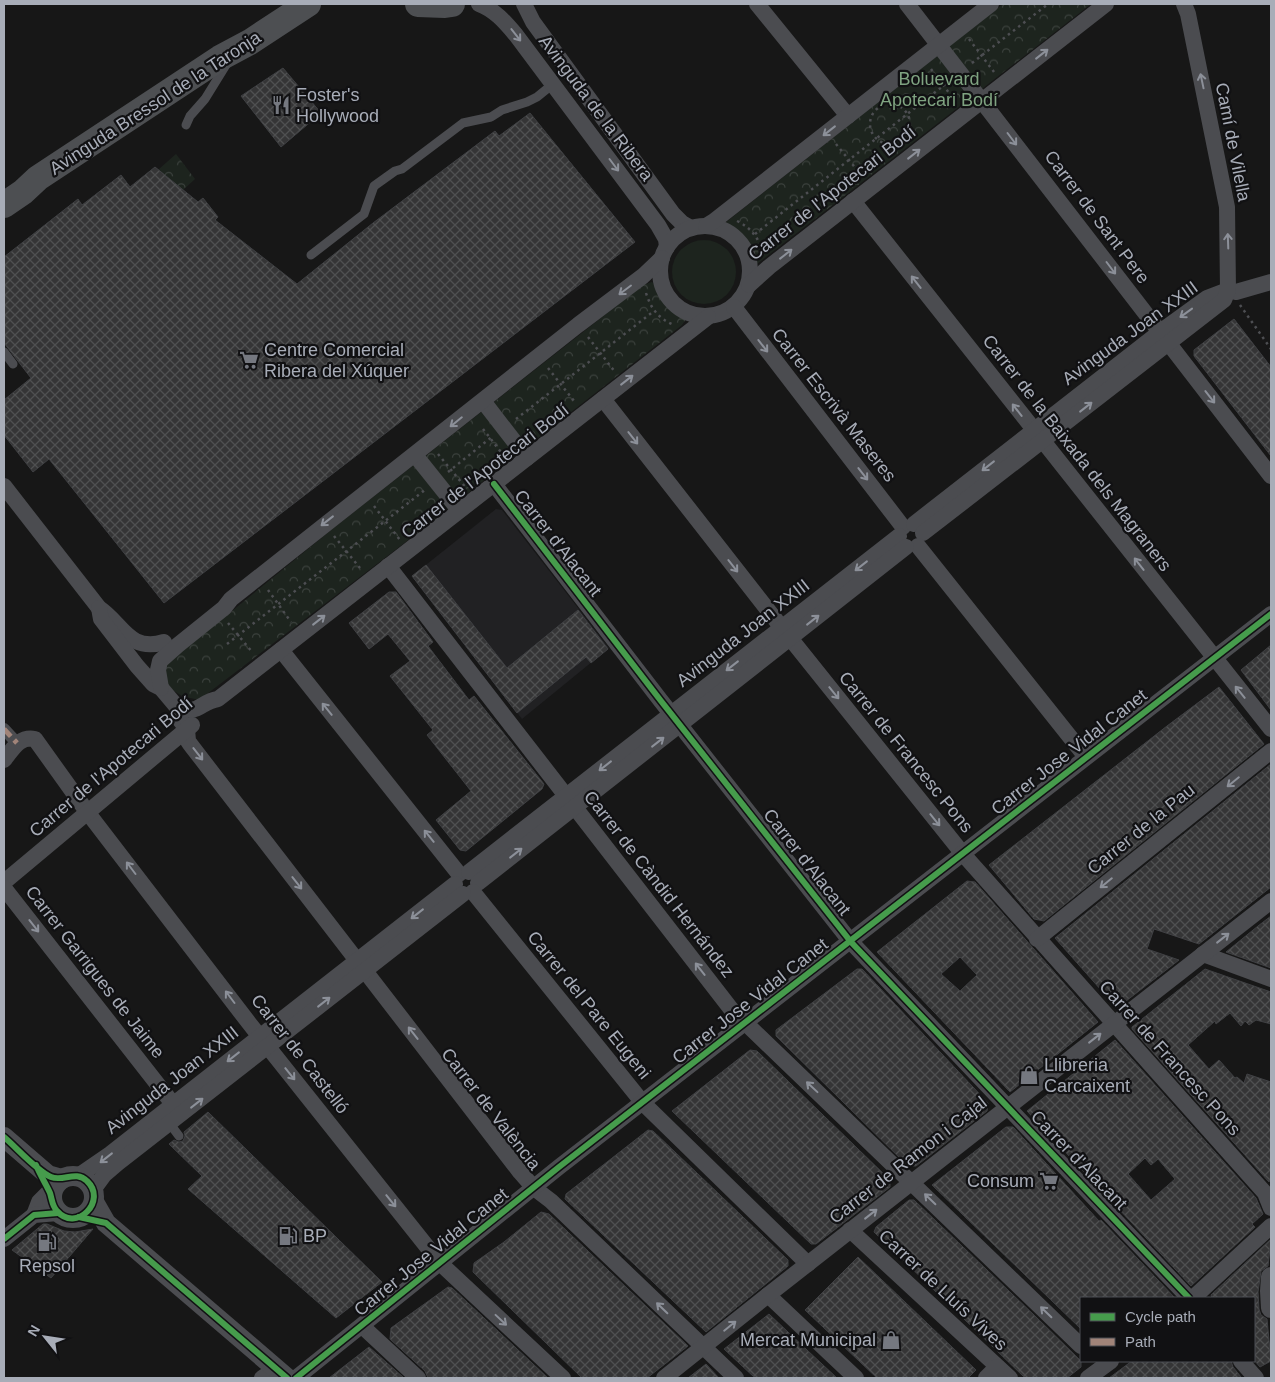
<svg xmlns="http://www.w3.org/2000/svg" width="1275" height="1382" font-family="Arial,sans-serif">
<defs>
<pattern id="park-crowns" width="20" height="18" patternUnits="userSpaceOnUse" patternTransform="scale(1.25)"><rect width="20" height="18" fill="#1d241e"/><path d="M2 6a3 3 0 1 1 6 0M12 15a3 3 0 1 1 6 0" fill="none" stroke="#3b413d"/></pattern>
<pattern id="building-cross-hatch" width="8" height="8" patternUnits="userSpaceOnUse" patternTransform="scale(1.25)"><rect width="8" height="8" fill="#353536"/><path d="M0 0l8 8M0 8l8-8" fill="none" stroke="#4f5051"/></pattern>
</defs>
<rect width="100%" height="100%" fill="#171717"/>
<polygon fill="#212123" points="496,509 502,510 609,648 522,719 412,576"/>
<g fill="url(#park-crowns)">
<path d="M1003,4H1091L757,264C751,246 742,233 725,223Z"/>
<polygon points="176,154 195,179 183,190 158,170"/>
<path d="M652,282C657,286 657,291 660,297C666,308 676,313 686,319L682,325L403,544L199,700L182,696L168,687L164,664L221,620L330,531L643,285Z"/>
</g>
<circle fill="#1d241e" cx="704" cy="272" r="32"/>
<g fill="url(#building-cross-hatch)" stroke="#3f4043" fill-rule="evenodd">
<polygon points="283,68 321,113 281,147 241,96"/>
<polygon points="530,113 635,242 164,603 49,459 33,472 4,435 4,400 31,378 4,343 4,257 78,199 82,205 121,175 130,187 155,167 198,202 203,198 218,217 215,220 297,284 373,223 495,131 499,136"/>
<polygon points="1234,319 1271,367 1271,456 1194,356 1194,350"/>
<polygon points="426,565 507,668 578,610 608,649 591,663 586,657 517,713 412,576"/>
<polygon points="389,592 396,592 433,642 428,646 469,700 474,696 544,784 542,789 466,851 460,850 436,820 471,791 427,735 433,730 390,676 410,661 388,634 369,649 349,623"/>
<polygon points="1271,645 1271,710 1241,670"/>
<polygon points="1219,687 1264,744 1044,921 1034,919 989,865 1167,726"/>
<polygon points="1271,764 1271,887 1199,944 1154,929 1147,949 1179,960 1117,1008 1055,938"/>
<path d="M967,881L975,882L1098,1022L1010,1092L877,952ZM960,957L977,975L960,991L941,974Z"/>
<polygon points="1271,916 1271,968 1226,952 1258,926"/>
<polygon points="857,969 862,969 988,1103 987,1111 916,1166 908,1166 776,1036 776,1030"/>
<polygon points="1205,969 1271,992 1271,1024 1256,1020 1249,1025 1245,1021 1241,1026 1230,1013 1216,1024 1215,1021 1188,1045 1209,1069 1219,1060 1235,1078 1237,1077 1244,1083 1247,1074 1271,1082 1271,1178 1269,1182 1132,1029 1132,1027"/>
<path d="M1115,1040L1256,1198L1263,1214L1252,1224L1255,1227L1191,1286L1027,1111ZM1145,1158L1151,1165L1158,1159L1175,1179L1151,1200L1128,1174Z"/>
<polygon points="750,1050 757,1051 890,1180 890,1187 816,1244 811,1244 672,1111"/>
<polygon points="208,1112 382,1282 336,1318 188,1189 202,1176 169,1144 174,1140 179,1142 183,1141 185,1136 184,1132"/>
<polygon points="1006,1127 1013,1127 1099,1221 1101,1220 1175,1298 1081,1298 1081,1329 932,1185"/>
<polygon points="648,1130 653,1131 788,1260 788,1266 706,1332 565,1199 566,1194"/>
<polygon points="909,1200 914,1200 1035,1316 1081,1361 1081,1367 1067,1378 1025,1378 900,1257 874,1232 876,1227"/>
<polygon points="541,1212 549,1214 688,1346 647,1378 582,1378 473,1272 474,1263 504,1242"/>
<polygon points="43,1224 47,1224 64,1231 75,1232 93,1229 51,1278 12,1250"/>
<polygon points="1271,1239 1268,1266 1261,1271 1258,1292 1259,1309 1261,1315 1267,1319 1271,1361 1260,1367 1254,1360 1254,1298 1212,1298 1211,1295"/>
<polygon points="858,1257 976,1370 968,1378 877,1378 805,1310"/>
<polygon points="448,1287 452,1288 548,1378 428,1378 425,1371 390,1339 391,1328"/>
<polygon points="769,1314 807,1350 837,1378 755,1378 724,1349"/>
<polygon points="369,1347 404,1378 329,1378"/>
<polygon points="1132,1361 1231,1361 1233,1367 1241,1377 1238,1378 1109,1378"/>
<polygon points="706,1364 719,1378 688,1378"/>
</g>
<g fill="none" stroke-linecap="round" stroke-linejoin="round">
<g stroke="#4d4e52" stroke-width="2.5" stroke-dasharray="2.5 4" stroke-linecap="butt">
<polyline points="969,39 994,72"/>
<polyline points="972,63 1048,4"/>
<polyline points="931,69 956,102"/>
<circle cx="890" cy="124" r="20"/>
<polyline points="836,144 862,176"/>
<path d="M737,221C751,228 758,237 763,252"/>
<polyline points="755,234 948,82"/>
<path d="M646,293C651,309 659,319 674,325"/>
<polyline points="1240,305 1271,349"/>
<polyline points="588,337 615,372"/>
<polyline points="548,368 574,401"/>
<polyline points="516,419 654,311"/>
<polyline points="483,429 504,456"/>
<polyline points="438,454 466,488"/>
<polyline points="448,472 493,436"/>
<polyline points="374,506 400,540"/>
<polyline points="334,536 360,568"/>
<polyline points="268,590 291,622"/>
<polyline points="228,623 253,653"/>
<polyline points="227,644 425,490"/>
</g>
<g stroke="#4b4c50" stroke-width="9">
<polyline points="186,125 190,116 205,99 226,65"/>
<polyline points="311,255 364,214 374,186 395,171 402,169 463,123 491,117 502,110 527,102 537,97 553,84"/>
<polyline points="4,352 13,364"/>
<polyline points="167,1120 179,1136"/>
</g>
<polyline stroke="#4b4c50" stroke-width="12" points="4,729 17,743"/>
<g stroke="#4b4c50" stroke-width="16">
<path d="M479,4C495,10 505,22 516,35L658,225L666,239L667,247"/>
<polyline points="524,4 533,22 673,214 682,223 691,228"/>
<polyline points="757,4 848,116"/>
<polyline points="907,4 1271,476"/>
<polyline points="853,201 1271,729"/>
<circle cx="705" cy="271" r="45"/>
<polyline points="706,226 714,221 991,4"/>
<polyline points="749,285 769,267 1106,4"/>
<polyline points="1228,290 1236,292 1271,282"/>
<polyline points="734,307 903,527"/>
<polyline points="603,399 782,628 963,854 1265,1193 1271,1208"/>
<polyline points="483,401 527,458"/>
<polyline points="415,455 459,510"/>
<polyline points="494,484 661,701 851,942 1189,1298"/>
<path d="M4,486L99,608C122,623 129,653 164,642"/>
<polyline points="914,524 1160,332 1207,298 1228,290"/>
<polyline points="923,533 1224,300 1228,290 1227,207 1188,14 1184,4"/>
<polyline points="918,546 1086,757"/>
<polyline points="388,566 731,1009 1081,1346"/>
<polyline points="99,608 101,619 137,666 153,684 161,688 177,707 180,720 187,729 188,741 190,744 520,1172 534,1188 551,1201 736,1378"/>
<polyline points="281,650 459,874"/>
<polyline points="161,688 158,670 160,661 178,645 224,608 231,599 578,325 643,276 662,258"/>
<path d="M177,707C200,716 199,702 218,699L708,317"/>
<path d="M4,760C13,749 19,736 35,739L88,813L249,1023L440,1263L563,1378"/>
<polyline points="469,872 899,536"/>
<polyline points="4,882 192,725"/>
<polyline points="478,883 906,547"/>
<polyline points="4,888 173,1104"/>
<polyline points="473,892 643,1103 808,1264"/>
<polyline points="1037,939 1271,751"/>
<polyline points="1203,954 1271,979"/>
<polyline points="78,1176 110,1154 455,884"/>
<polyline points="93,1190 104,1175 118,1163 463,894"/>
<polyline points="34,1215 39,1202 54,1187"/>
<polyline points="850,1230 1010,1378"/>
<polyline points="4,1239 34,1215 58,1213"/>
<polyline points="768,1295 856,1378"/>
<polyline points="1193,1298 1271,1226"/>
<polyline points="362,1326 418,1378"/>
<polyline points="1241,1361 1256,1378"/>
<polyline points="262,1378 275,1369"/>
<polyline points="296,1378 559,1167 1271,614"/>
<polyline points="664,1378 768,1295 1271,901"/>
<polyline points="986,1378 997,1367"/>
<polyline points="1088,1378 1111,1361"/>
</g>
<g stroke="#4b4c50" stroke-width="20">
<polyline points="4,1137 48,1175 62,1179"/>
<circle cx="73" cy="1197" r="21"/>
<polyline points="94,1202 106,1223 287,1378"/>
<polyline points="1271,1277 1270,1291 1271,1308"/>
</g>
<g stroke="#4d4f52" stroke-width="26">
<polyline points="418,4 445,5 452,4"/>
<polyline points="4,205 23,192 38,178 220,58 250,42 308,4"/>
</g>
<polyline stroke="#a18479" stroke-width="5" stroke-dasharray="10 5" stroke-linecap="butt" points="4,729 17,743"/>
<g stroke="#111113" stroke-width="9">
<g id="cycleway">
<polyline points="494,484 661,701 851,942 1189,1298"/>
<path d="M4,1137C16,1147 37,1171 51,1177C63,1182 76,1170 87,1181C108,1201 76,1233 57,1211C52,1206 52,1199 50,1193C46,1184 40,1175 36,1165"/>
<polyline points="79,1217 106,1223 287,1378"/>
<polyline points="4,1239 34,1215 58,1213"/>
<polyline points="296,1378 559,1167 1271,614"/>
</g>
</g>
<use href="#cycleway" stroke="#469c4c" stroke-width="6"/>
</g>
<defs><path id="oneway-shaft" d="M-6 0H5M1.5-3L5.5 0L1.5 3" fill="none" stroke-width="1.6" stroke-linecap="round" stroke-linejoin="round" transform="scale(1.25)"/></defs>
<g stroke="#8c9099">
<use href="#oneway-shaft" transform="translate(516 35) rotate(52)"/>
<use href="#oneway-shaft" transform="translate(1042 54) rotate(-38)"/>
<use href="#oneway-shaft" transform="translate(1202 81) rotate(-102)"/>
<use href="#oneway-shaft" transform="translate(829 131) rotate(142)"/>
<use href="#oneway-shaft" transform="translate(1012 139) rotate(53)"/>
<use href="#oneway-shaft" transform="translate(914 154) rotate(-38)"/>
<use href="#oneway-shaft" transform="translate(614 165) rotate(53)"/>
<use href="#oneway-shaft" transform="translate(1228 241) rotate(-92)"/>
<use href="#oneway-shaft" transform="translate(786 254) rotate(-38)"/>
<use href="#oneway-shaft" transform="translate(1111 268) rotate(53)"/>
<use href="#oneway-shaft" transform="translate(916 282) rotate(-128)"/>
<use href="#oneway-shaft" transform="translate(625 290) rotate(143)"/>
<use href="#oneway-shaft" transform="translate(1186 313) rotate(144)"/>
<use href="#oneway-shaft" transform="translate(763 346) rotate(52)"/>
<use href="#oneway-shaft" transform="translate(627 380) rotate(-38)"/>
<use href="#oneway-shaft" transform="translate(1210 397) rotate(52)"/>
<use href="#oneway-shaft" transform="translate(1086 407) rotate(-38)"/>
<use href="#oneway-shaft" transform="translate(1017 410) rotate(-128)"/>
<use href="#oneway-shaft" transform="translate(456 422) rotate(141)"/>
<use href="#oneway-shaft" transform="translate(633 438) rotate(52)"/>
<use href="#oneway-shaft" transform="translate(988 466) rotate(142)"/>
<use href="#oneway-shaft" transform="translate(863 474) rotate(52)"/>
<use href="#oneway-shaft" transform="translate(327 521) rotate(142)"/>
<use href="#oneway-shaft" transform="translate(1139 564) rotate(-128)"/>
<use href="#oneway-shaft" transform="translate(733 566) rotate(52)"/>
<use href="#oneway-shaft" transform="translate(861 566) rotate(142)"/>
<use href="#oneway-shaft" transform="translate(319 620) rotate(-38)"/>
<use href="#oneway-shaft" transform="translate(813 620) rotate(-38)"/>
<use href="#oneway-shaft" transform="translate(732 666) rotate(142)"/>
<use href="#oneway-shaft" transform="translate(1240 692) rotate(-129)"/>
<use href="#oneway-shaft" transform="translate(834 693) rotate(51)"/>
<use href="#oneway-shaft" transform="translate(327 709) rotate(-129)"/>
<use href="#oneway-shaft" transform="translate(658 742) rotate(-38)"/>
<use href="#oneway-shaft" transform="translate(198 754) rotate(52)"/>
<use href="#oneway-shaft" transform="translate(605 766) rotate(142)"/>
<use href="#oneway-shaft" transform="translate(1233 782) rotate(141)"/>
<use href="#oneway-shaft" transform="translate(935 820) rotate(51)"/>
<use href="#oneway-shaft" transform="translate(429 836) rotate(-129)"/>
<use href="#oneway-shaft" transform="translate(516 853) rotate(-38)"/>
<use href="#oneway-shaft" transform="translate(131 868) rotate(-127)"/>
<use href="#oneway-shaft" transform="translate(297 883) rotate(52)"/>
<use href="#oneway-shaft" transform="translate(1106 883) rotate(141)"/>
<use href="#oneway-shaft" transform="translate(417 914) rotate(142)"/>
<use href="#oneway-shaft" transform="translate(34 926) rotate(52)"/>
<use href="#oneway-shaft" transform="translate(1223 938) rotate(-38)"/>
<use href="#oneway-shaft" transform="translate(700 969) rotate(-128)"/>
<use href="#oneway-shaft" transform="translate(230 997) rotate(-127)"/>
<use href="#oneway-shaft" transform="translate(324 1002) rotate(-38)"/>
<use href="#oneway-shaft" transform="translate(413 1033) rotate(-128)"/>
<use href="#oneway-shaft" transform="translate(1095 1038) rotate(-38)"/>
<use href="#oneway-shaft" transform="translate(233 1057) rotate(142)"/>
<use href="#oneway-shaft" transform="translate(290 1074) rotate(51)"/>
<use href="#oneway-shaft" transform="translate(812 1087) rotate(-137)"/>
<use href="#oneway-shaft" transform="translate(197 1103) rotate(-38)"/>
<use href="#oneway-shaft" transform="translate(106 1158) rotate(142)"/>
<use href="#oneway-shaft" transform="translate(930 1199) rotate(-136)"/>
<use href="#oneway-shaft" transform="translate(391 1201) rotate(51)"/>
<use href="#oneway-shaft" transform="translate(871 1214) rotate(-38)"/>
<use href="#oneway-shaft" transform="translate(662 1308) rotate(-136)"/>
<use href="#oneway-shaft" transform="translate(1046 1312) rotate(-136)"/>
<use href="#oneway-shaft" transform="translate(501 1320) rotate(43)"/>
<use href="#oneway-shaft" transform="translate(730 1326) rotate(-39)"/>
</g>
<defs>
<g id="restaurant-bare" transform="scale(1.5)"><path d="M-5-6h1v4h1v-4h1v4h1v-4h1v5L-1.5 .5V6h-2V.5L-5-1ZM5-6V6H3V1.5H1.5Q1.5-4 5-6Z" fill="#757880" stroke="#111113" stroke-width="2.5" paint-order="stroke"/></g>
<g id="supermarket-bare" transform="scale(1.5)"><path d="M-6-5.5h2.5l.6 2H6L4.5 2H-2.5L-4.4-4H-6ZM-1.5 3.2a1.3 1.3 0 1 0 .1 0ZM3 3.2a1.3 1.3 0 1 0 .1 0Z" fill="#757880" stroke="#111113" stroke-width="2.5" paint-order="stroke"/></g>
<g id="shop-bare" transform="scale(1.5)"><path d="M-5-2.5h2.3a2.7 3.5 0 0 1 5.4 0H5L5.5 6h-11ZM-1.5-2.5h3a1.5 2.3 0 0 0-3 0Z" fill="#757880" stroke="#111113" stroke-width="2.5" paint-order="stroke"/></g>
<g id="fuel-bare" transform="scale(1.5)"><path d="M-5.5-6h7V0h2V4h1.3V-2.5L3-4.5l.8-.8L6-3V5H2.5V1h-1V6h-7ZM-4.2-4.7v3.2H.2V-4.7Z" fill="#757880" stroke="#111113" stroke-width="2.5" paint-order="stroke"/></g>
</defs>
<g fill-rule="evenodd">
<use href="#restaurant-bare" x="281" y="105"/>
<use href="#supermarket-bare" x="249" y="360"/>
<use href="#shop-bare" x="1029" y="1075"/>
<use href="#supermarket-bare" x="1049" y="1181"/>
<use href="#fuel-bare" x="288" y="1236"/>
<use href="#fuel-bare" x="47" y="1242"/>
<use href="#shop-bare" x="891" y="1340"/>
</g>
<g text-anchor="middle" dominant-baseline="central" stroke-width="4.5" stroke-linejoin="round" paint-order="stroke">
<g font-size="18" fill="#7fa381" stroke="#111113">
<text x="939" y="79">Boluevard<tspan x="939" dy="21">Apotecari Bodí</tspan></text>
</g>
<g font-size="18" fill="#a8adb8" stroke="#111113" text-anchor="start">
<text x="296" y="95">Foster's<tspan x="296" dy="21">Hollywood</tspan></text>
<text x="264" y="350">Centre Comercial<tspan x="264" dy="21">Ribera del Xúquer</tspan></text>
<text x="1044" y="1065">Llibreria<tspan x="1044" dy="21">Carcaixent</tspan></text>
<text x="1034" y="1181" text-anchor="end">Consum</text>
<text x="303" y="1236">BP</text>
<text x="47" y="1266" text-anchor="middle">Repsol</text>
<text x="876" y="1340" text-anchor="end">Mercat Municipal</text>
</g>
<g font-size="18" fill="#a8adb8" stroke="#111113">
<text transform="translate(155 103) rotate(-33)">Avinguda Bressol de la Taronja</text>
<text transform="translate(596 108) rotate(53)">Avinguda de la Ribera</text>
<text transform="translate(1233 142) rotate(79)">Camí de Vilella</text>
<text transform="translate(832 193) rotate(-38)">Carrer de l'Apotecari Bodí</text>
<text transform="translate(1097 217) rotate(53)">Carrer de Sant Pere</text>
<text transform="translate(1130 333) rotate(-36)">Avinguda Joan XXIII</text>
<text transform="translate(834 405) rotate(52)">Carrer Escrivà Maseres</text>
<text transform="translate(1077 453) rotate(52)">Carrer de la Baixada dels Magraners</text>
<text transform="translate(485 471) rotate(-38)">Carrer de l'Apotecari Bodí</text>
<text transform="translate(558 543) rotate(52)">Carrer d'Alacant</text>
<text transform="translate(743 633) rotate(-38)">Avinguda Joan XXIII</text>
<text transform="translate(906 752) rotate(51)">Carrer de Francesc Pons</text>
<text transform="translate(1069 752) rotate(-38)">Carrer Jose Vidal Canet</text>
<text transform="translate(111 767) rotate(-40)">Carrer de l'Apotecari Bodí</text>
<text transform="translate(1141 829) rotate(-39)">Carrer de la Pau</text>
<text transform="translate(807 862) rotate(52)">Carrer d'Alacant</text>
<text transform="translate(659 884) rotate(52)">Carrer de Càndid Hernández</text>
<text transform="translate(95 972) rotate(52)">Carrer Garrigues de Jaime</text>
<text transform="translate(750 1001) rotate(-38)">Carrer Jose Vidal Canet</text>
<text transform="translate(589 1005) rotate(51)">Carrer del Pare Eugeni</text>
<text transform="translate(300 1054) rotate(52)">Carrer de Castelló</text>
<text transform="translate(1170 1058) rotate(48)">Carrer de Francesc Pons</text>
<text transform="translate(172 1080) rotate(-38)">Avinguda Joan XXIII</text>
<text transform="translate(491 1109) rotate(52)">Carrer de València</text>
<text transform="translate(908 1160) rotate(-38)">Carrer de Ramon i Cajal</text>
<text transform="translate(1079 1160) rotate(46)">Carrer d'Alacant</text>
<text transform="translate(431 1252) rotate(-39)">Carrer Jose Vidal Canet</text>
<text transform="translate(943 1290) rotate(43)">Carrer de Lluís Vives</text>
</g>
</g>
<rect width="1275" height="1382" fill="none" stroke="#a8adb8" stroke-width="10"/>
<rect x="1080" y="1297" width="175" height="65" fill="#111113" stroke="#4d4f55"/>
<rect x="1090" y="1313" width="25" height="8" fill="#469c4c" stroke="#4d4f55"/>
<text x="1125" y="1322" font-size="15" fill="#a8adb8">Cycle path</text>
<rect x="1090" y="1338" width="25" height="8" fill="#a18479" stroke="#4d4f55"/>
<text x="1125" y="1347" font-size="15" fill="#a8adb8">Path</text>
<g transform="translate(45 1337) rotate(300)" stroke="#111113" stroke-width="4" paint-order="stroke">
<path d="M0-4L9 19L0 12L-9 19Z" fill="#a8adb8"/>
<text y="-8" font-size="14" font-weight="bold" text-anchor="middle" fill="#a8adb8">N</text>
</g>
</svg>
